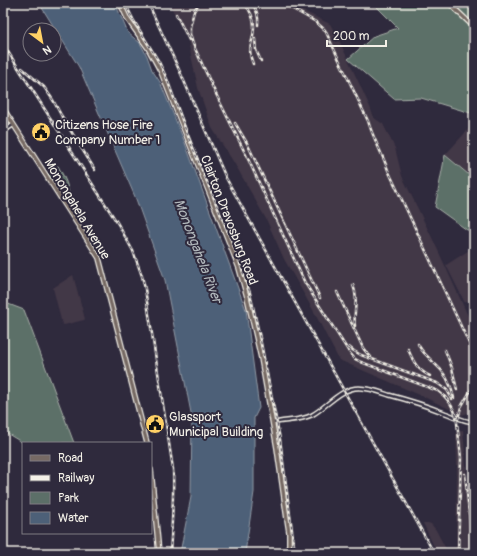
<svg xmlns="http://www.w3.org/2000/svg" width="477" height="556" font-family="Pangolin,sans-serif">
<rect width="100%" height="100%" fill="#2f2a3d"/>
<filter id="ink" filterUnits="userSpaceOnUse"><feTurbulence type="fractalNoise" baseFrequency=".025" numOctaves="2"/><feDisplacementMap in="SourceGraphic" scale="8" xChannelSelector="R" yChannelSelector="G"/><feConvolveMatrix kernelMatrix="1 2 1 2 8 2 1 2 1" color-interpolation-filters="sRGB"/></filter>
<g filter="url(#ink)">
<g fill="#423746">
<polygon points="169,3 287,3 330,24 339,40 370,107 374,118 383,124 395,148 402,176 436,246 474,329 474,400 468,413 462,415 422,396 339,360 313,310 284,259 266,219 236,166 212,128 198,88 188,41"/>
<polygon points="474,123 474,179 445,155"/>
<polygon points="471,249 474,253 474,297 465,303 446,265"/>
<polygon points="73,275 85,319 84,320 64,325 62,324 53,288"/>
<polygon points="463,431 471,521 473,553 456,553 457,464 456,432"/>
<polygon points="423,523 428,523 431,524 436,530 448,553 437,553"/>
</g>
<g fill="#5c6f68" stroke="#a8b0a8">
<polygon points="373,3 474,3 474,114 421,98 394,99 348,59 374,36 398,28"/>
<polygon points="445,155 474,179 474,230 467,230 435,207"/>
<path d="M58,166C64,177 67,181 69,194L64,199L48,174L50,173L52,174L50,170Z"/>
<polygon points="3,302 24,310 74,443 23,443 3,431"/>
</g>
<polygon fill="#4d6078" stroke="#909aa5" points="39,3 115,3 128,33 140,43 147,56 152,70 160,82 185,143 246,310 259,408 254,418 254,492 245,553 180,553 191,497 192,418 165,280 136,199 79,67"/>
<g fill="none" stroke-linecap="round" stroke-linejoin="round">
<g stroke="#f4f1e8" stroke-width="5.5">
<g id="minor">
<polyline points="3,132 13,125"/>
<path d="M273,423C285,420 300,421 312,415C327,407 340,388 359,388C369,388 380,392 389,395C408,400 427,406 445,413C454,416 464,422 474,422"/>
</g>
</g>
<g stroke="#f4f1e8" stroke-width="6">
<g id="major">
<polyline points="120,3 128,20 148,48 161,72 232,250 239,268 247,297 261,358 277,448 287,519 289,532 289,553"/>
<polyline points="450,3 454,8 474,27"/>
<polyline points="3,108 99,258 147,443"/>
<polyline points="151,470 159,553"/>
</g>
</g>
<use href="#minor" stroke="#2f2a3d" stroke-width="2.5"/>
<use href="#major" stroke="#766964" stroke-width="3.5"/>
<g stroke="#f4f1e8" stroke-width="2.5">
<g id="rail">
<polyline points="125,3 134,21 159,62 167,79 189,139 235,249 250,293 260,338 280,439 295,553"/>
<polyline points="148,3 181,74 226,178 434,553"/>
<path d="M200,3L197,6L194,11L190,27V34L193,44L213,88L249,161L305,283L349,352L355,359L361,362L438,391C448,398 454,407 457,419"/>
<path d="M244,3C249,9 254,18 254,26C254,42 246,48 253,64"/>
<path d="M252,3C257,10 259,17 258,25"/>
<path d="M282,3L316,22L325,30L368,121C373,138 382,153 388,170L474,354"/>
<polyline points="176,14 189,40"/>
<polyline points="255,39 256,50 261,61"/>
<path d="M3,44L118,224L133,251L142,276L145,289L173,469C174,497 172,525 170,553"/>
<polyline points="22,68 44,87 53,100 61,115 95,170"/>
<polyline points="235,123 247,143 320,298"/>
<path d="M353,285C359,300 353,311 355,326"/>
<polyline points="337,292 363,348 366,352 371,357"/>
<path d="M418,344C422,353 428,356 434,363C445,372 451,384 454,398"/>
<polyline points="349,347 354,351 361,355 437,383 447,390 452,399"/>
<path d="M408,349C413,361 417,370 430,376"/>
<polyline points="445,350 452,368 457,390"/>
<polyline points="456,414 461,458 458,553"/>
<polyline points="458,419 461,407 474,385"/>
<polyline points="465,474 470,522 471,553"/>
</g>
</g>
<use href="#rail" stroke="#2f2a3d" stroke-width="1" stroke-dasharray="3" stroke-linecap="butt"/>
</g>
</g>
<defs>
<g id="civic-disc" transform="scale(1)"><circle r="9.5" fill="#ffd166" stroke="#2f2a3d"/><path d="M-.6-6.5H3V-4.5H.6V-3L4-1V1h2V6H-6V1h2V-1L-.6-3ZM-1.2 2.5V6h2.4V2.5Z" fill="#111"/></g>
</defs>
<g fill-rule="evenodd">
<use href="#civic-disc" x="41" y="132"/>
<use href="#civic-disc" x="155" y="424"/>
</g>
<g text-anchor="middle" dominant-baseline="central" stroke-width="4" stroke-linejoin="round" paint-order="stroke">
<g font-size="13" fill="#f4f1e8" stroke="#2f2a3d" text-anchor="start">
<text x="55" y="125">Citizens Hose Fire<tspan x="55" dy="15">Company Number 1</tspan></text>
<text x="169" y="417">Glassport<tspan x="169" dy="15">Municipal Building</tspan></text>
</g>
<g font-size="13" fill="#f4f1e8" stroke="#2f2a3d">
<text transform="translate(77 209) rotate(59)">Monongahela Avenue</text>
<text transform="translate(229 220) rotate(69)">Clairton Dravosburg Road</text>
</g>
<g font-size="14" font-style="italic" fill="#b1b7bb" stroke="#2f2a3d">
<text transform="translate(198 251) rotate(69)">Monongahela River</text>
</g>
</g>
<rect width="477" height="556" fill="none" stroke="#2f2a3d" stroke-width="16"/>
<rect x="8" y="8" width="461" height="540" fill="none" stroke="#f4f1e8" stroke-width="1.5" filter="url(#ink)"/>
<rect x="22" y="442" width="130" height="92" fill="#2f2a3d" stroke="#7e7a81"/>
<rect x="30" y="455" width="20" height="6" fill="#766964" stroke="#7e7a81"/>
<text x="58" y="462" font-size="12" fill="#f4f1e8">Road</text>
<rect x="30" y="475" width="20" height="6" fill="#f4f1e8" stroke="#7e7a81"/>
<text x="58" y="482" font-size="12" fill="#f4f1e8">Railway</text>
<rect x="30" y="492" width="20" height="12" fill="#5c6f68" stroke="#7e7a81"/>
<text x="58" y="502" font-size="12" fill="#f4f1e8">Park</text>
<rect x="30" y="512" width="20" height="12" fill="#4d6078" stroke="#7e7a81"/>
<text x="58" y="522" font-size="12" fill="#f4f1e8">Water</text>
<g transform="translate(42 42) rotate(148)"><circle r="19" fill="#2f2a3d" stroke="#7e7a81"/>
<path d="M0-3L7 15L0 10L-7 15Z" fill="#ffd166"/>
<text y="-6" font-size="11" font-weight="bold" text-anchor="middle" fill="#f4f1e8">N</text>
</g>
<path d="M327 40v6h59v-6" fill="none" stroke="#f4f1e8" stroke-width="2"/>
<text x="333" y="40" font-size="12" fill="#f4f1e8" stroke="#2f2a3d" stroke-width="3" paint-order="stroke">200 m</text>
</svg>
